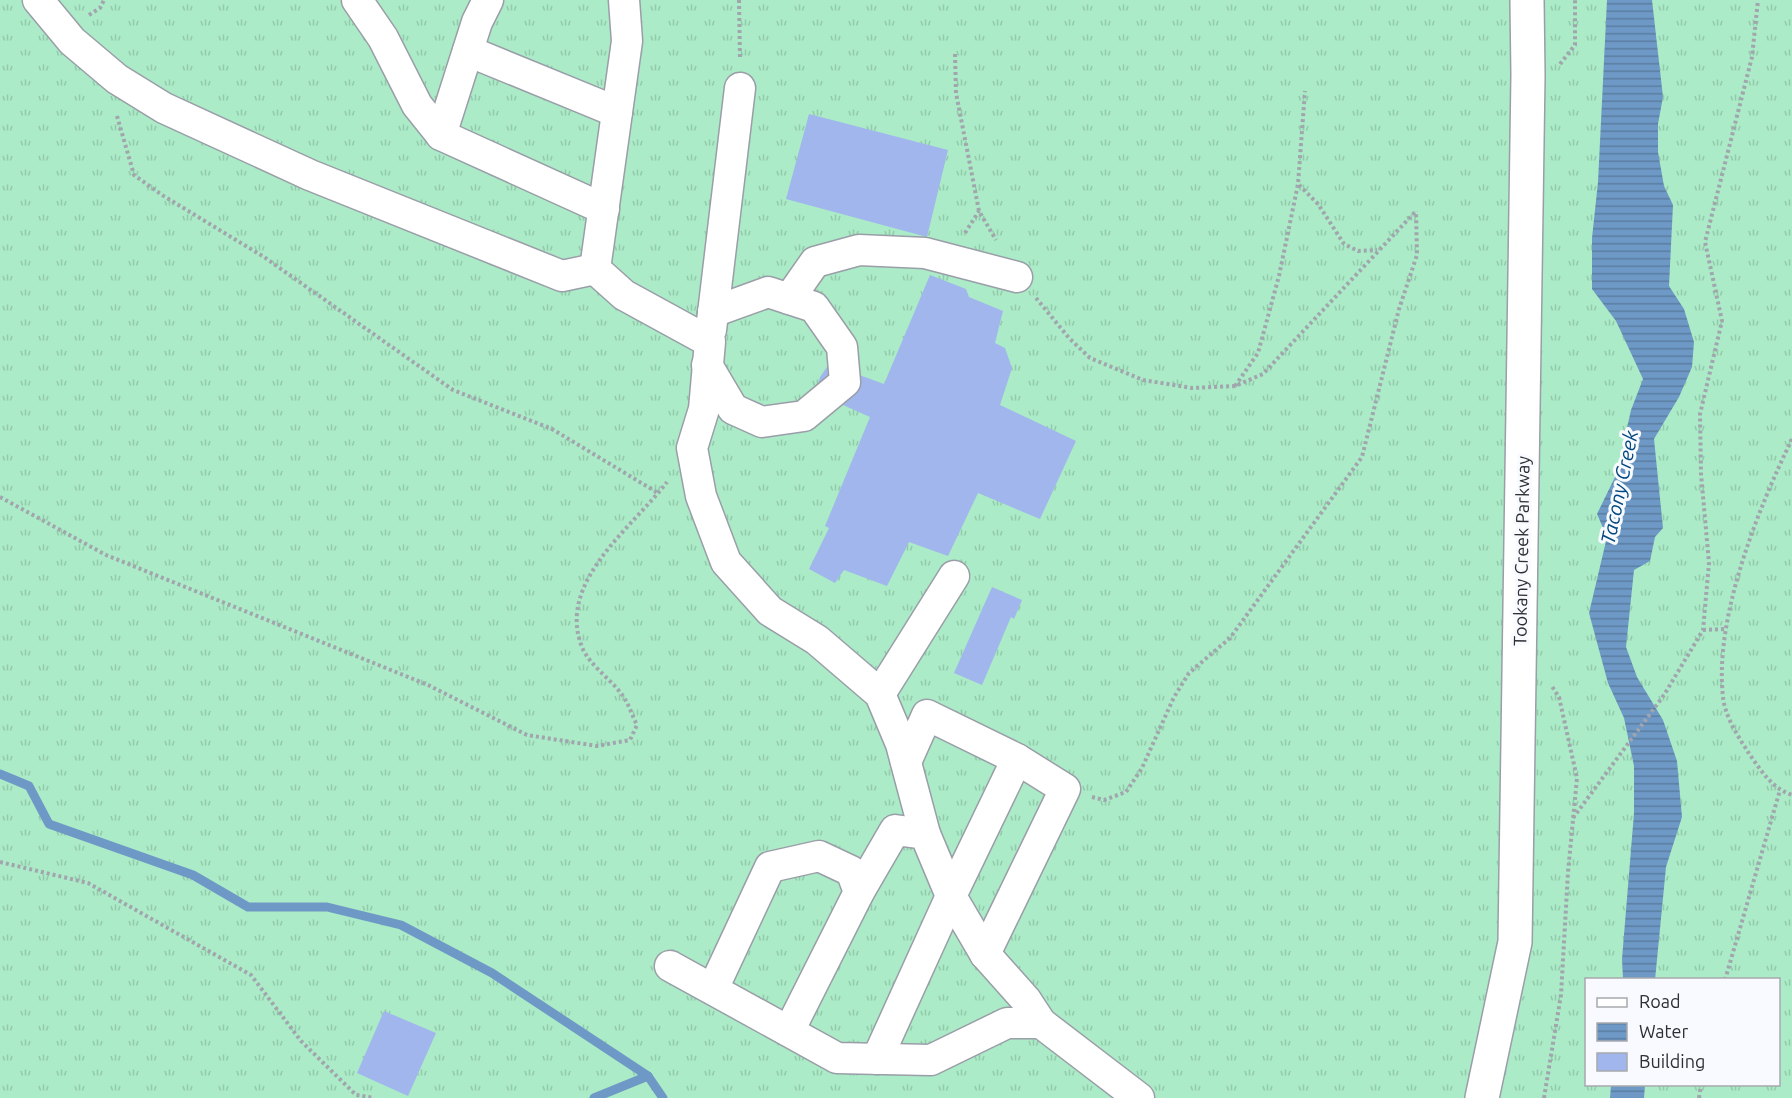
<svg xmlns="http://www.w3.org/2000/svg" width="1792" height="1098" font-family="Ubuntu,sans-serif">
<defs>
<pattern id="grass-tufts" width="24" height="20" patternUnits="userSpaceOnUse" patternTransform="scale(1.5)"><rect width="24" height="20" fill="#abebc7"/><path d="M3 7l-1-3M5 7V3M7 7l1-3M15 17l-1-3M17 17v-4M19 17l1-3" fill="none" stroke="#93caab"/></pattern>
<pattern id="water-rules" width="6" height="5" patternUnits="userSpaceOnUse" patternTransform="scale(1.5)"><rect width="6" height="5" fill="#6e99c6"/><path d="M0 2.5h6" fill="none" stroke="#5b7da1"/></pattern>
</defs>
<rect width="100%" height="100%" fill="#e8edf8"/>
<path fill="url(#grass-tufts)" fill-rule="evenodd" d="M0,0H1792V1098H0ZM1586,980H1778V1084H1586Z"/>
<g fill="url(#water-rules)">
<polygon points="1607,0 1652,0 1663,97 1658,124 1658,152 1664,186 1673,205 1669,286 1684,309 1694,342 1692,367 1679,397 1654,439 1663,528 1655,537 1650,561 1634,570 1626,647 1637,677 1663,720 1677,761 1682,817 1666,867 1655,980 1623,979 1622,959 1634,813 1634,766 1624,718 1608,683 1589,613 1607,537 1597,514 1617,473 1631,410 1643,379 1616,321 1592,289 1592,238 1598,182"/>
<polygon points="1611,1085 1645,1085 1644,1098 1610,1098"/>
</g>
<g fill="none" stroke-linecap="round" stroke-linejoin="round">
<g stroke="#6e99c6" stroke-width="9">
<polyline points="0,774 29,786 49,824 193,875 248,907 327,907 401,925 492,973 648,1076"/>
<polyline points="594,1098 648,1076 663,1098"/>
</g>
</g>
<g fill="#a1b6ed">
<polygon points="809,114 948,150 927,237 786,199"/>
<polygon points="930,275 966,289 969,297 1003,311 995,343 1005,348 1012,368 1000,405 1076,441 1040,519 978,493 948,556 909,542 887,586 844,570 835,583 809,569 829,528 825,526 870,417 816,393 820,377 829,364 884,384"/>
<polygon points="992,587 1022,600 1014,619 1011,617 982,685 954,673"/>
<polygon points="384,1011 436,1033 408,1096 357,1073"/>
</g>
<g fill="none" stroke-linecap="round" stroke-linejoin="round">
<g stroke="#9a9ea8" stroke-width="33">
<g id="minor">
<polyline points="38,0 72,41 117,79 164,108 310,175 562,276 595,269"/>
<polyline points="357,0 383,38 417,105 441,135 604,209"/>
<polyline points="624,0 627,41 595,269 624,295 710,342 704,409 692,448 701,496 726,562 770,611 817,640 880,694 901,744 925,834"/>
<polyline points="468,51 617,112"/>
<polyline points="441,135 477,22 488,0"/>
<polyline points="789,299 815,262 859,250 925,253 1017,277"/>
<polyline points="711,330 740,88"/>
<polyline points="707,365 733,409 762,422 804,416 845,382 842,347 814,307 768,292 713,312"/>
<polyline points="880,694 954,576"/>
<polyline points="1017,759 951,896 985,954 1026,1000 1041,1023"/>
<polyline points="906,762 927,715 1017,759 1065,789 985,954"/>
<polyline points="859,892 895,830 925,834 951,896 877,1059"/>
<polyline points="670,966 837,1058 931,1060 1007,1023 1041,1023 1139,1098"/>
<polyline points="713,989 770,867 819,856 851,871 859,892 789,1031"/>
</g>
</g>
<g stroke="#9a9ea8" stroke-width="36">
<polyline id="major" points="1482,1098 1515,942 1528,75 1527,0"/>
</g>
<g stroke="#a1a5ad" stroke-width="4" stroke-dasharray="3 3" stroke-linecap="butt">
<polyline points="739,0 740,60"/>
<polyline points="89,15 100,8 104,0"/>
<polyline points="955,54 956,93 979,211 996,240"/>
<polyline points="1560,64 1575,45 1575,0"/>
<polyline points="117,116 134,175 162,195 264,257 453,390 552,429 658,493"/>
<polyline points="1299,185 1318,204 1344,244 1358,251 1377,250"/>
<polyline points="965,233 979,211"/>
<polyline points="1036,298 1069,338 1090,358 1143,380 1192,388 1235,386 1263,374 1416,211"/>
<polyline points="1235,386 1258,353 1279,276 1298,184 1305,91"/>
<path d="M1792,439C1758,509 1714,618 1723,697C1725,717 1739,738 1750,755C1762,772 1772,788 1792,795"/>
<path d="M0,497L106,555L428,685L527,735L597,746L630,740L637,725C632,715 629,705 623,696C612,680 589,665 582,647C556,582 632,528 667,482"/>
<polyline points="1703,630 1725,629"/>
<polyline points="1092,797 1104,800 1126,792 1142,768 1174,697 1189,673 1230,638 1362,457 1399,309 1417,255 1416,211"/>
<polyline points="1573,818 1664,695 1703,630 1709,563 1701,474 1700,414 1722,321 1705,242 1752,57 1758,0"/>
<polyline points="0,862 88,883 251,975 301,1041 356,1095 374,1098"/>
<polyline points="1725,980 1780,790"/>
<polyline points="1544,1098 1561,995 1568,872 1577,778 1559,697 1551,685"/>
<polyline points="1699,1098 1701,1084"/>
</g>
<use href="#minor" stroke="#fff" stroke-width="30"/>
<use href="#major" stroke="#fff" stroke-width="33"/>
</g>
<g text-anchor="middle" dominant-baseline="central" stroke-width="6" stroke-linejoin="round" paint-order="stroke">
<g font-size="18" fill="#2d2f33" stroke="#f8faff">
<text transform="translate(1521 551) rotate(-89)">Tookany Creek Parkway</text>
</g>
<g font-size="20" font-style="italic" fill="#014880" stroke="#f8faff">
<text transform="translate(1619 487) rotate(-78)">Tacony Creek</text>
</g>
</g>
<rect x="1585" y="978" width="195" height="108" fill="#f8faff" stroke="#a7a9ad" stroke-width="1.5"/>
<rect x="1597" y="998" width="30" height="9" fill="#ffffff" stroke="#a7a9ad" stroke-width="1.5"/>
<text x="1639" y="1008" font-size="18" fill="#2d2f33">Road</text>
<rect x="1597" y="1023" width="30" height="18" fill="url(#water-rules)" stroke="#a7a9ad" stroke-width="1.5"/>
<text x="1639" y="1038" font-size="18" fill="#2d2f33">Water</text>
<rect x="1597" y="1053" width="30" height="18" fill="#a1b6ed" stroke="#a7a9ad" stroke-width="1.5"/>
<text x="1639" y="1068" font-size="18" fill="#2d2f33">Building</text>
</svg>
